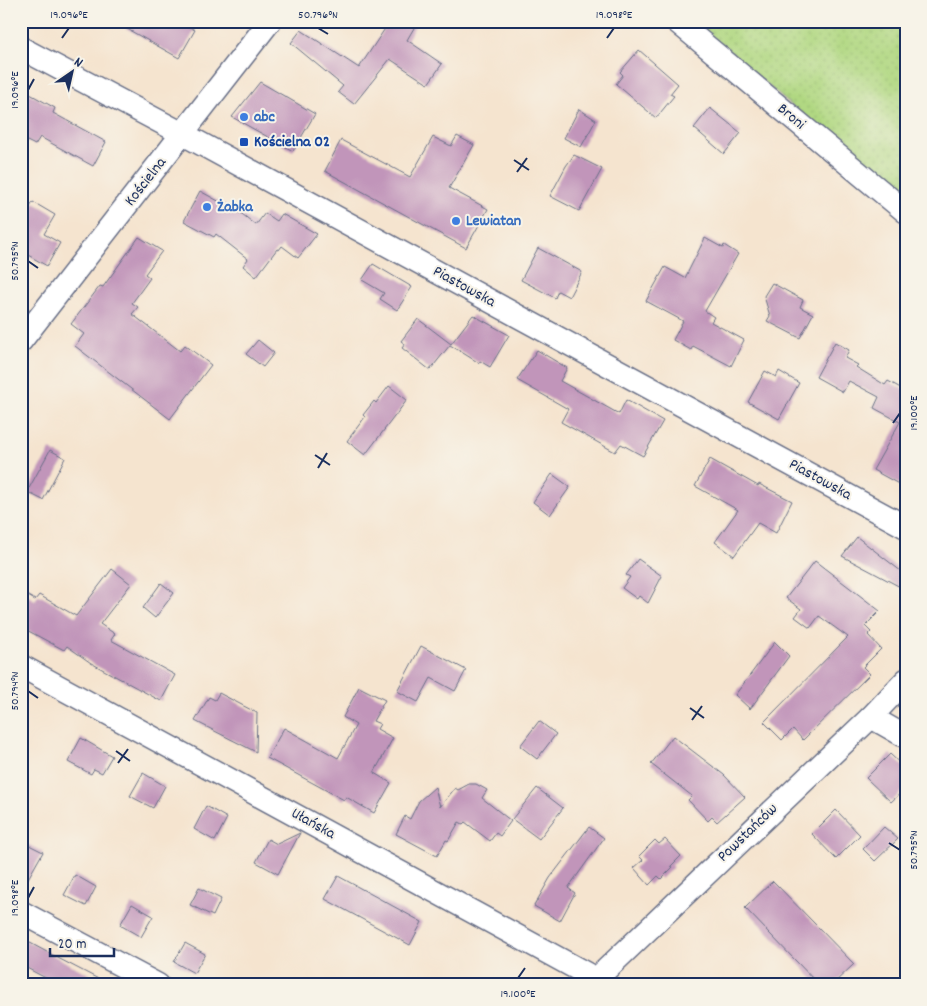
<svg xmlns="http://www.w3.org/2000/svg" width="927" height="1006" font-family="Dekko,sans-serif">
<defs>
<pattern id="grass-dots" width="8" height="8" patternUnits="userSpaceOnUse" patternTransform="scale(1.25)"><rect width="8" height="8" fill="#b1d882"/><path d="M2 2h.1M6 6h.1" fill="none" stroke="#98ba73" stroke-width="1.8" stroke-linecap="round"/></pattern>
</defs>
<rect width="100%" height="100%" fill="#f7f3e8"/>
<filter id="ink" filterUnits="userSpaceOnUse"><feTurbulence type="fractalNoise" baseFrequency=".02" numOctaves="2"/><feDisplacementMap in="SourceGraphic" scale="10" xChannelSelector="R" yChannelSelector="G"/><feConvolveMatrix kernelMatrix="1 2 1 2 8 2 1 2 1" color-interpolation-filters="sRGB"/></filter>
<filter id="wash" filterUnits="userSpaceOnUse"><feTurbulence type="fractalNoise" baseFrequency=".0096" numOctaves="4" result="noise"/><feDisplacementMap in="SourceGraphic" scale="20" xChannelSelector="R" yChannelSelector="G"/><feGaussianBlur stdDeviation="1.12" result="paint"/><feColorMatrix in="noise" values="0 0 0 0 0 0 0 0 0 0 0 0 0 0 0 0 0 1.4 0 .05"/><feComposite in="paint" operator="in"/></filter>
<g filter="url(#wash)">
<rect width="100%" height="100%" fill="#f5e4cf"/>
<polygon fill="url(#grass-dots)" stroke="#668470" points="693,21 906,21 906,204"/>
<g id="blocks">
<g fill="#c195ba">
<polygon points="113,21 178,21 195,30 179,58"/>
<polygon points="390,21 418,21 407,40 442,64 428,84 390,59 354,104 338,92 343,86 291,43 301,30 359,68"/>
<polygon points="639,50 678,84 670,94 674,96 656,118 616,84 623,75 620,72"/>
<polygon points="260,82 315,114 293,151 232,117"/>
<polygon points="21,89 55,108 53,113 106,142 93,166 40,137 35,145 21,138"/>
<polygon points="710,108 741,133 724,154 694,128"/>
<polygon points="579,109 596,120 581,147 564,138"/>
<polygon points="457,136 474,145 449,188 488,209 466,248 325,171 341,140 410,177 433,137 451,146"/>
<polygon points="574,155 602,169 579,211 550,196 566,166"/>
<polygon points="200,191 242,214 256,225 265,213 277,221 282,214 317,234 298,258 282,246 279,250 277,249 256,277 243,266 248,259 216,234 214,237 184,221"/>
<polygon points="33,202 55,215 44,234 60,243 47,266 21,251 21,222"/>
<polygon points="139,237 162,251 145,274 150,278 132,303 138,307 132,314 180,351 185,345 211,365 170,419 75,346 84,334 71,324 100,286 103,287"/>
<polygon points="705,238 723,248 724,245 738,254 705,311 714,317 711,322 744,340 731,366 693,346 691,350 673,340 683,321 646,301 665,267 685,278"/>
<polygon points="538,248 582,272 569,297 558,291 555,298 521,280"/>
<polygon points="373,264 412,287 397,310 380,299 384,293 362,280"/>
<polygon points="772,283 803,300 800,307 813,314 800,338 767,321 770,316 764,296"/>
<polygon points="473,315 509,335 490,367 480,361 479,363 450,345 430,370 402,348 405,344 401,341 418,319 451,344"/>
<polygon points="258,340 274,353 263,367 246,354"/>
<polygon points="835,342 849,350 845,358 858,365 856,367 885,385 888,381 906,391 906,488 873,470 900,422 874,408 879,397 849,381 843,392 816,377"/>
<polygon points="537,350 567,368 560,381 619,414 626,400 663,421 643,456 621,444 615,452 561,422 568,409 517,380"/>
<polygon points="765,371 776,377 779,371 799,383 779,419 748,402"/>
<polygon points="389,386 407,400 365,455 347,441 365,417 363,415 374,401 376,403"/>
<polygon points="50,450 65,458 43,500 27,492"/>
<polygon points="710,459 758,486 759,484 792,501 776,533 758,523 734,556 715,542 738,510 695,486"/>
<polygon points="552,474 570,487 550,515 533,502"/>
<polygon points="857,537 906,575 906,590 842,556"/>
<polygon points="638,559 662,576 648,603 639,596 637,599 622,588 630,577 626,575"/>
<polygon points="815,561 880,611 865,626 871,632 868,635 881,649 863,667 870,674 803,740 793,729 782,740 764,722 848,637 819,616 810,628 795,617 801,609 786,598"/>
<polygon points="112,569 131,584 100,624 115,634 111,640 175,675 161,701 91,663 67,646 64,650 21,627 21,592 35,600 39,595 76,616"/>
<polygon points="161,583 174,593 155,618 143,608"/>
<polygon points="775,642 789,656 750,709 735,695"/>
<polygon points="421,646 466,670 455,691 431,678 418,702 397,691"/>
<polygon points="359,687 385,700 373,721 380,724 377,729 393,738 374,773 391,783 374,813 346,797 344,800 267,758 284,728 338,758 356,725 343,717"/>
<polygon points="219,693 257,713 256,752 195,721 209,697 215,700"/>
<polygon points="539,721 556,734 537,759 520,746"/>
<polygon points="673,736 724,775 745,797 717,822 712,817 708,821 688,800 692,796 651,764"/>
<polygon points="81,738 112,756 102,773 94,769 91,774 68,762"/>
<polygon points="890,754 906,769 906,788 891,802 866,778"/>
<polygon points="143,773 165,786 153,808 130,796"/>
<polygon points="469,784 476,784 487,790 482,798 511,821 500,836 496,833 490,841 465,822 463,824 459,822 448,841 446,840 437,856 396,834 405,816 410,819 419,801 435,787 440,807 455,788 458,790"/>
<polygon points="537,788 563,808 539,839 512,819"/>
<polygon points="206,806 227,818 215,841 194,829"/>
<polygon points="836,810 860,835 836,859 812,834"/>
<polygon points="589,827 604,838 568,888 575,893 560,921 534,906 550,878"/>
<polygon points="884,827 898,839 875,861 863,849"/>
<polygon points="300,833 278,874 256,862 268,839 277,844"/>
<polygon points="665,839 681,856 671,866 673,867 661,879 658,876 649,885 634,868 643,860 639,856 655,840 659,844"/>
<polygon points="21,841 43,852 21,891"/>
<polygon points="75,875 96,887 86,906 64,895"/>
<polygon points="338,876 422,922 410,945 325,899"/>
<polygon points="773,881 854,964 832,985 819,985 745,908"/>
<polygon points="199,888 221,899 213,916 190,905"/>
<polygon points="132,904 153,916 141,937 120,925"/>
<polygon points="21,938 56,957 110,985 59,985 21,965"/>
<polygon points="185,943 205,954 194,973 174,962"/>
</g>
</g>
</g>
<g filter="url(#ink)">
<use href="#blocks" fill-opacity="0" stroke="#676e86" stroke-width="1"/>
<g fill="none" stroke-linecap="round" stroke-linejoin="round">
<g stroke="#676e86" stroke-width="25">
<g id="minor">
<polyline points="676,21 906,212"/>
<polyline points="21,48 183,134 906,527"/>
<polyline points="21,341 270,21"/>
<polyline points="21,666 596,979 602,985"/>
<polyline points="871,717 906,737"/>
<polyline points="21,912 158,985"/>
<polyline points="590,985 871,717 906,680"/>
</g>
</g>
<use href="#minor" stroke="#fff" stroke-width="22"/>
</g>
</g>
<path fill="none" stroke="#1b2f5e" stroke-width="2" d="M318,28L328,34M62,38L69,28M607,38L614,28M28,90L34,79M514,160L529,170M517,172L527,158M28,261L38,268M893,423L900,413M315,455L330,465M318,468L327,453M28,691L38,698M690,708L704,718M692,720L702,706M116,751L130,761M118,763L128,749M889,843L900,850M28,898L34,887M518,978L525,968"/>
<g fill="#3f7fe0" stroke="#f7f3e8" stroke-width="2">
<circle cx="244" cy="117" r="5"/>
<circle cx="207" cy="207" r="5"/>
<circle cx="456" cy="221" r="5"/>
</g>
<rect fill="#1a4fb4" stroke="#f7f3e8" stroke-width="2" x="239" y="137" width="10" height="10" rx="2.5"/>
<g text-anchor="middle" dominant-baseline="central" stroke-width="4" stroke-linejoin="round" paint-order="stroke">
<g font-size="16" font-weight="bold" fill="#366cbe" stroke="#f7f3e8" text-anchor="start">
<text x="254" y="117">abc</text>
<text x="217" y="207">Żabka</text>
<text x="466" y="221">Lewiatan</text>
</g>
<g font-size="16" fill="#1b2f5e" stroke="#f7f3e8">
<text transform="translate(791 117) rotate(40)">Broni</text>
<text transform="translate(146 182) rotate(-52)">Kościelna</text>
<text transform="translate(464 287) rotate(29)">Piastowska</text>
<text transform="translate(820 480) rotate(29)">Piastowska</text>
<text transform="translate(313 824) rotate(29)">Ułańska</text>
<text transform="translate(748 833) rotate(-44)">Powstańców</text>
</g>
<g font-size="16" font-weight="bold" fill="#164399" stroke="#f7f3e8" text-anchor="start">
<text x="254" y="142">Kościelna 02</text>
</g>
</g>
<rect width="927" height="1006" fill="none" stroke="#f7f3e8" stroke-width="55"/>
<g transform="translate(72 72) rotate(34)" stroke="#f7f3e8" stroke-width="4" paint-order="stroke">
<path d="M0-4L9 19L0 12L-9 19Z" fill="#1b2f5e"/>
<text y="-8" font-size="14" font-weight="bold" text-anchor="middle" fill="#1b2f5e">N</text>
</g>
<path d="M50 948v8h64v-8" fill="none" stroke="#1b2f5e" stroke-width="2.5"/>
<text x="58" y="948" font-size="15" fill="#1b2f5e" stroke="#f7f3e8" stroke-width="4" paint-order="stroke">20 m</text>
<rect x="28" y="28" width="872" height="950" fill="none" stroke="#1b2f5e" stroke-width="2"/>
<g font-size="12" text-anchor="middle" fill="#1b2f5e">
<text x="69" y="18">19.096°E</text>
<text x="318" y="18">50.796°N</text>
<text x="614" y="18">19.098°E</text>
<text transform="translate(14 90) rotate(-90)" y="4">19.096°E</text>
<text transform="translate(14 261) rotate(-90)" y="4">50.795°N</text>
<text transform="translate(913 413) rotate(-90)" y="4">19.100°E</text>
<text transform="translate(14 691) rotate(-90)" y="4">50.794°N</text>
<text transform="translate(913 850) rotate(-90)" y="4">50.795°N</text>
<text transform="translate(14 898) rotate(-90)" y="4">19.098°E</text>
<text x="518" y="997">19.100°E</text>
</g>
</svg>
